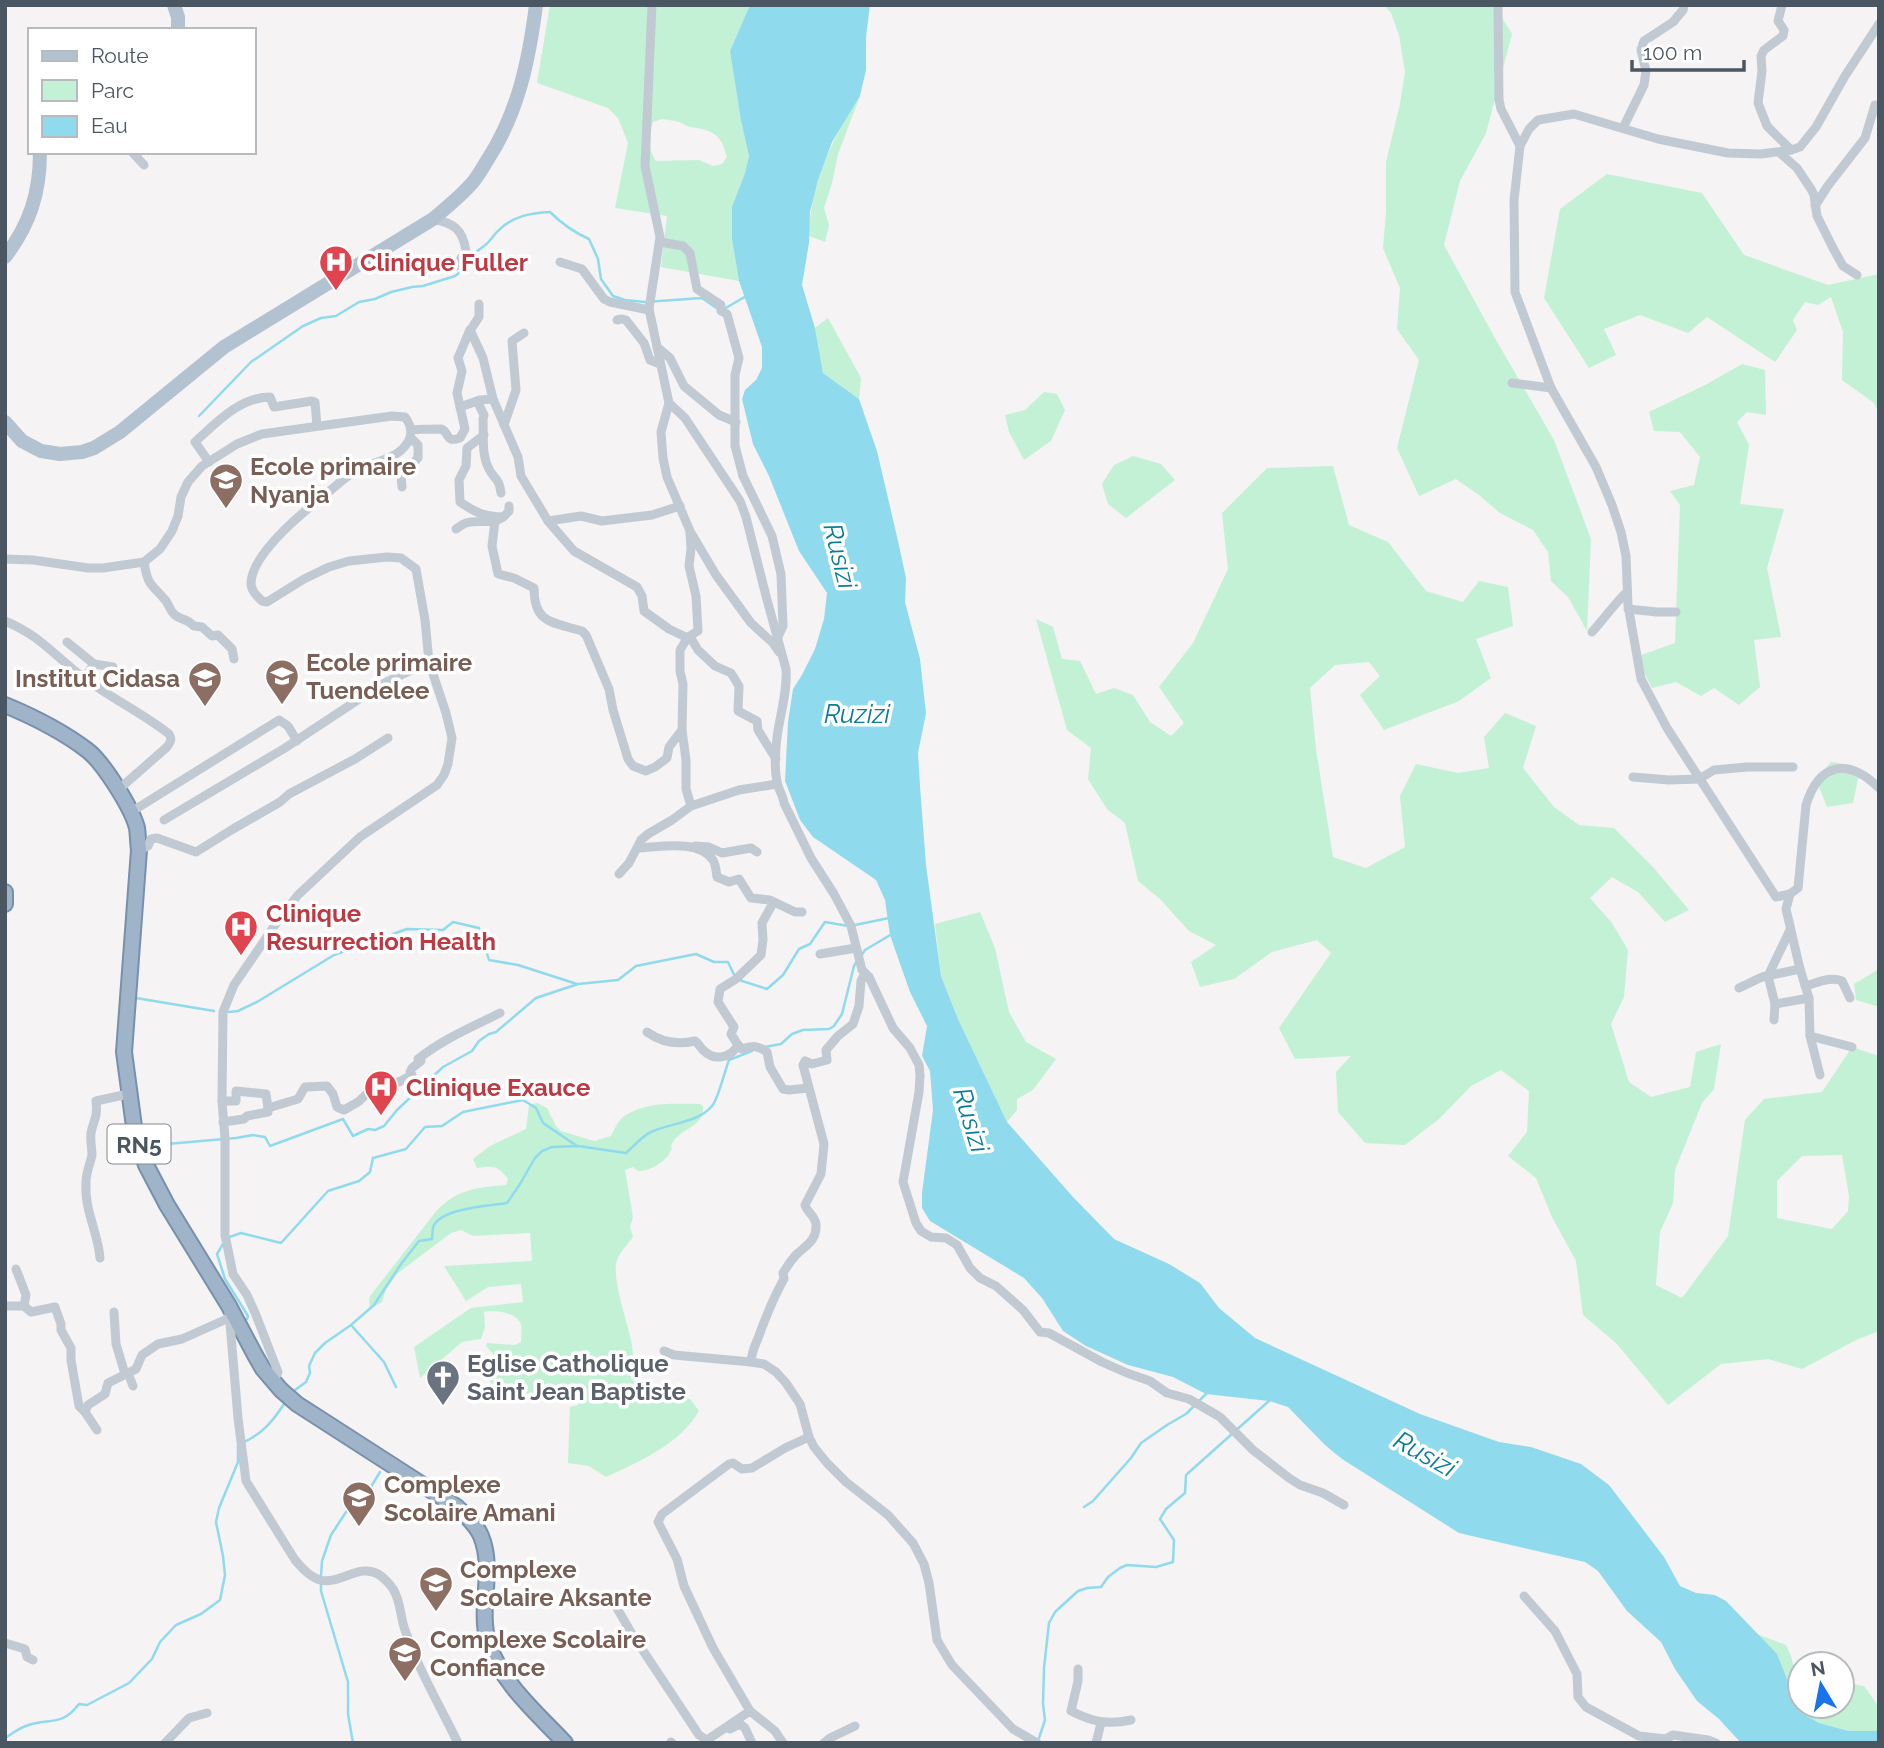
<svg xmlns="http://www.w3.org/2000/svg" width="1884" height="1748" font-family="Raleway,sans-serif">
<rect width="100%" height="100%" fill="#f5f3f3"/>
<g fill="#c3f1d5" fill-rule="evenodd">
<path d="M550,5H750L730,51L741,121L749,156L745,173L739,189L732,239L739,281L661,267L667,216L615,208L628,143L618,118L608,108L537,83ZM662,119C667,120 673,120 679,122C682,123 687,126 690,127C712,130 721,133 727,157L722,164L713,166L699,160L656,161C648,151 649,134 653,122Z"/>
<polygon points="1384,5 1494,5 1512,34 1486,133 1460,181 1444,245 1496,340 1554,440 1591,539 1587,631 1568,597 1551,581 1548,552 1533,530 1500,513 1479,495 1456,479 1419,496 1397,448 1419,360 1397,329 1400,288 1383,248 1386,212 1386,162 1400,104 1405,72 1399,35 1391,13"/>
<path d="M860,96L838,154L832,183L824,208L829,225L825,242L809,236C810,185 832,138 860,96Z"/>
<polygon points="1607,174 1702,193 1744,255 1828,285 1879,274 1879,414 1874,403 1842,380 1843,332 1831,297 1818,305 1805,302 1793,320 1797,330 1775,362 1707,317 1688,333 1640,315 1604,329 1616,355 1589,368 1544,298 1560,209"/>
<polygon points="828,318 861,378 859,399 823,373 815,328"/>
<polygon points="1742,364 1765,370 1766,415 1747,412 1737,422 1749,445 1740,504 1784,509 1767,568 1781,637 1754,640 1760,687 1739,705 1714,688 1701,696 1676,682 1652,688 1636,657 1675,643 1680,505 1670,491 1694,485 1700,457 1680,432 1654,431 1649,412 1705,385"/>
<polygon points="1044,392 1057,394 1065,410 1051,441 1024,460 1009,432 1005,415 1025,410"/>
<polygon points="1133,456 1161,464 1175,480 1126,518 1108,504 1102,484 1114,465"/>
<path d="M1333,466L1349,525L1388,542L1426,591L1463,602L1479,581L1508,587L1513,626L1476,639L1491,678L1459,701L1384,730L1360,695L1380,676L1369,662L1335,665L1310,688L1316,749L1333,857L1366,868L1405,847L1400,796L1416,764L1458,773L1489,768L1484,737L1505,713L1536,726L1523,768L1554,807L1579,825L1614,828L1653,867L1689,910L1665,922L1638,892L1612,877L1590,898L1612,923L1628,950L1624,997L1611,1024L1629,1082L1651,1097L1690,1087L1696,1052L1721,1044L1714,1089L1702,1103L1675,1170L1673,1203L1660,1232L1656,1285L1682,1298L1728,1236L1745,1120L1764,1099L1822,1092L1852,1047L1879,1056V1331L1856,1340L1802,1369L1768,1359L1721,1364L1668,1405L1616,1343L1583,1315L1576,1261L1552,1217L1536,1178L1508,1156L1527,1132L1529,1091L1501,1070L1471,1086L1439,1119L1405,1145L1365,1143L1338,1112L1336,1072L1351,1056L1295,1059L1279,1028L1331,953L1317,940L1272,952L1234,979L1200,987L1191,962L1216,945L1189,931L1160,899L1138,881L1125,823L1107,809L1088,779L1091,748L1067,730L1036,619L1053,627L1062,659L1080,661L1096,694L1114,688L1133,695L1150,722L1171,736L1184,723L1159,687L1193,643L1228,569L1222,513L1267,468ZM1842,1155L1849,1196L1848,1211L1832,1229L1777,1218V1181L1802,1156Z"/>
<polygon points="1831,762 1845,764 1863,772 1858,779 1853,803 1827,807 1816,779"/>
<polygon points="980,912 995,948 1009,1012 1026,1042 1056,1059 1033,1090 1017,1099 1017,1110 1007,1122 958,1019 941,976 935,924"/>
<polygon points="1879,969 1879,1007 1856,1000 1854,984"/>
<path d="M537,1103L547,1108L556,1126L561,1131L594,1141L611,1136C614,1130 618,1121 623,1117C646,1101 674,1104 700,1104L703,1106C705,1127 682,1127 673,1142C667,1151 675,1143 670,1152C665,1163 649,1171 638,1171L633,1167L625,1170L633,1217L630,1227L633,1237C628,1244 617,1255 616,1264C614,1286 626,1318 631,1340C634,1354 633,1376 643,1388C651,1397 665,1393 674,1390L691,1400L699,1411C679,1445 640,1461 606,1477L589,1466L568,1463L570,1407L578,1405L579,1399L576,1396L515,1393L502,1395L484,1375V1369L492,1362L495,1356L486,1346L487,1343L515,1345L521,1342C521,1337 522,1329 521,1324C516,1312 493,1309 484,1312L485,1327L481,1339L462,1342L420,1378L414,1347L471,1308L523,1302L521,1284L488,1287L466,1301L444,1266L532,1261L530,1233L473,1236L461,1230L451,1233L398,1273L386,1289L382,1302L370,1309L369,1301L370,1296L437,1210C460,1188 476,1188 506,1185L508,1179C497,1165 494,1166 477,1168L473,1159L490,1146L526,1129L529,1105Z"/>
<polygon points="1757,1634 1786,1645 1791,1656 1797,1680 1800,1680 1800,1706 1842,1706 1842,1682 1864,1686 1879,1707 1879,1731 1849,1731 1818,1723 1800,1712"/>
</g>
<polygon fill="#90daee" points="750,5 870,5 866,37 866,70 860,96 832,142 818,180 810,212 809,243 802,285 815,328 823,373 859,399 877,451 898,541 906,578 905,602 920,659 926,713 918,753 920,786 926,865 941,976 958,1019 1007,1122 1073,1197 1114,1239 1169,1264 1200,1283 1219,1308 1255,1338 1420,1414 1499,1442 1531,1447 1581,1464 1609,1485 1664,1557 1680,1586 1696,1593 1715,1595 1726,1601 1777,1654 1800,1712 1819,1723 1849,1731 1879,1731 1879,1743 1741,1743 1719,1719 1697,1701 1675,1669 1661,1642 1627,1611 1598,1571 1585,1562 1459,1533 1342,1459 1325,1445 1288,1407 1269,1401 1206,1394 1173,1377 1128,1365 1086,1346 1063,1331 1042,1298 1024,1278 930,1221 922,1208 922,1193 933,1110 930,1071 922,1056 927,1026 910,992 890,935 885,900 876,880 813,837 800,820 785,781 788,722 793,689 802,675 815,649 824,619 827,593 799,551 769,476 753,444 742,399 745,390 756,380 762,368 762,347 739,281 732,239 732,207 745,173 749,156 741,121 730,51"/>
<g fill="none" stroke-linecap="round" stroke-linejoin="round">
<g stroke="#90daee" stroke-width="2.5">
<polyline points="724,309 748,295"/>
<path d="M199,416L251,362L303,326L321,318L336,316L359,302L375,299L391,292L412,287L423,286L455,276L463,270C467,255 473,255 484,246C490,242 493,235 499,230C513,216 531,213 550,212C562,224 573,232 589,239L598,259L601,279L613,296L625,300L645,302L702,298L718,309"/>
<polyline points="855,925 889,918"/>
<polyline points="861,956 865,950 892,934"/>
<polyline points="136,998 214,1011"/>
<polyline points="229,1012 238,1011 257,1002 334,955 407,929 443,930 453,922 479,928 489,960 518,965 577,984"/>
<polyline points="765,1047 781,1044 792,1034 803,1030 829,1029 834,1026 842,1014 854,966 857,961"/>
<polyline points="167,1144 236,1138 253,1135 265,1137 270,1146 343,1119 353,1136 368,1129 375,1130 384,1126 397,1110 443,1067 472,1051 479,1041 489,1034 496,1032 536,998 578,984 618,980 636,966 696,954 714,962 728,962 736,979 767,989 783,975 799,949 810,944 825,922 848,926"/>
<polyline points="227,1238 241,1233 281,1243 328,1191 359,1181 370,1172 373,1158 406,1149 425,1127 442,1126 463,1112 523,1100 536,1108 543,1123 577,1146"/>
<polyline points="223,1244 217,1254 225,1279 248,1316 247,1319"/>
<polyline points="351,1325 384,1362 396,1387"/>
<path d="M295,1390L306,1382L310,1373L309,1366L315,1353L325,1343L351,1325L374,1305L401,1264L419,1241L432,1239C432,1238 433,1228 433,1227C441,1208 488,1206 507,1203L520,1184L535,1158L542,1151L552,1147L578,1146L626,1153C634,1146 642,1136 651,1132C670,1123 698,1123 712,1106C718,1100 725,1070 729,1060L752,1051"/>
<path d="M244,1442C262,1434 273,1421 284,1404"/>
<polyline points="1084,1507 1093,1501 1131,1458 1141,1443 1167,1425 1186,1414 1206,1394"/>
<polyline points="321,1576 322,1561 331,1535 350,1506 366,1495 380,1472"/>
<polyline points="321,1583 321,1591 348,1682 348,1714 353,1743"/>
<path d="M5,1738C12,1734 19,1728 26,1726C48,1717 61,1728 79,1704L87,1705L129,1683L152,1659L160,1642L176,1625L201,1614L220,1600L225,1575L223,1556L216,1522L219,1508L238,1462V1445"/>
<polyline points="1039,1738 1045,1720 1043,1704 1044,1668 1049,1623 1055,1612 1078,1591 1087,1588 1101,1587 1108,1577 1120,1568 1127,1565 1156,1567 1173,1562 1174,1540 1160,1519 1166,1509 1185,1493 1186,1475 1270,1400"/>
</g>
<g stroke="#7690ad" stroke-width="18">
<g id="trunk">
<path d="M5,705C34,717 62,731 87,750C103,762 132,808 137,828C138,835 138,843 139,850L124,1052L135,1134L146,1165L167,1205L229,1306L255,1355L263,1369L281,1390L297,1404L457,1507C466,1516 476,1524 481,1536C495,1570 478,1607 488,1642C501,1683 536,1712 565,1743"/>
<polyline points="5,892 5,904"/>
</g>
</g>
<g stroke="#c1cad2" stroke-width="9">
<polyline points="652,5 645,166 660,237 649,309 669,403 661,432 663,458 667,477 690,531 716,575 751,623 773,643 779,652"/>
<polyline points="1498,5 1499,100 1501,109 1520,146"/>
<polyline points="1782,5 1778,21 1784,30 1783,36 1764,50 1761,56 1762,71 1758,103 1767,126 1791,150"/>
<path d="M1879,24L1845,76L1816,127L1800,147L1791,150L1761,154L1728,153L1658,139L1574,114L1538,120L1529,129L1520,146L1514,200L1515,292L1551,388L1596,467L1612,505L1621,532L1626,556L1628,605L1641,679L1667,728L1776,897L1790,894L1798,888L1806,805C1819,763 1848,757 1879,788"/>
<polyline points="1623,128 1644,85 1646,71 1641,50 1644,41 1673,22 1683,10 1684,5"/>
<polyline points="132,152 144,165"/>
<polyline points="1780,153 1797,168 1811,189 1814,195 1817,216 1833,248 1843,266 1857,275"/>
<polyline points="1815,206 1827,187 1865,138 1875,105"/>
<path d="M433,219C453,223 463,229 466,251L456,266"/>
<polyline points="660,242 683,246 690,253 697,289 721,305 721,311 727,314 739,358 735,375 735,446 743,476 772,536 781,574 783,626 778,637"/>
<polyline points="560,262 582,269 604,299 610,302 649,310"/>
<polyline points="617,320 622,319 626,320 644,343 650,360 660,364"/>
<polyline points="470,330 483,358 493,399"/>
<polyline points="657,347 670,358 684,386 719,415 736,422"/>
<polyline points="1512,383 1551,388"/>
<path d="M477,401L484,415L483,419C484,435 481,454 489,469C495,481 499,477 501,493"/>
<path d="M669,403L685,418L740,501L746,517L766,596L786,669C788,696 777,722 776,748C775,758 775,772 777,782C778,789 783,795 784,803L811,858L834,894L851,926L862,970L869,977L893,1028L910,1048L919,1065L920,1075L919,1092L903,1182L916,1223L921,1231L931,1237L946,1238L957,1245L970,1268L980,1278L996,1286L1023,1310L1040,1332L1049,1333L1102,1362L1127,1373L1150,1381L1167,1393L1189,1399L1215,1414L1220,1417L1253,1450L1289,1478L1300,1485L1323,1493L1344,1505"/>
<polyline points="460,407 480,400 493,399 518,457 521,476 548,521 574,551 637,587 642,596 644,611 669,629 692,640 698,650 715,666 731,673 739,686 738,711 757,721 758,730 776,759"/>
<polyline points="504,425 516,390 512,341 524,333"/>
<path d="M412,430C415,429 439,429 441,429C451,433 444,443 460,438L465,429L457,393L462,371L458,358L469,332L479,317V304"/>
<path d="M484,435L467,448L466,466L459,480L460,502C475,512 484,517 503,517"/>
<path d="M209,462L195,442C216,423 240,397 270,397L274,407L312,401L315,402L317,426"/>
<polyline points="402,487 401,476 418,458 418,445 410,437"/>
<path d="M495,521L492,546L498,574L514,578L534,588C534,625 554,622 582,631L586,635L609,689L613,710L628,759L633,766L646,771L655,767L667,758L669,747L682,730"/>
<polyline points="548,521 581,516 602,521 652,515 680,506"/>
<path d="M456,529C459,527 463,524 466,523C483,518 495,528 509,511V506"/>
<path d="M5,559L33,560L88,568H103L144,562L160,549L172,531L178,516L181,497L188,482L202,466L237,444L262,434L392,416L405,417C412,426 413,437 405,446C396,459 371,463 357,470C348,475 339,483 331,490C308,508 252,552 251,583C251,591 257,596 262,601L267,602L304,579L329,567L349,561L387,557L401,558L416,569L425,620L429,662L446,713L452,738L448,764L444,775L437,785L360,837L298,895L279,919L234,985L223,1012L222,1101L225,1139V1235L233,1274L247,1295L256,1315L278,1372L274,1381"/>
<path d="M144,562C148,587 151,583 166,601C169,605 170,611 175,615C182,621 185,617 194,626L202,627L212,636L218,635L232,649L234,659"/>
<polyline points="1628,609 1657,612 1676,612"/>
<path d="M5,621C38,635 49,650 75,671C104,695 140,711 169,734C172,739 171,742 167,747L118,790"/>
<path d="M1592,632C1604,619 1614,604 1627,592"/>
<polyline points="67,642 94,664"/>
<polyline points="85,678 94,664 113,667"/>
<polyline points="1633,777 1669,780 1699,779 1714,770 1747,767 1793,767"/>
<polyline points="691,806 739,790 777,784"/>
<polyline points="131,812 279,720 288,726 297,741"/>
<polyline points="164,820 285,748 382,684 429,662"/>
<polyline points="695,846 709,847 722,853 751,848 757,852"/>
<path d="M638,848C661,847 698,839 713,860C716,865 716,871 717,877L729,882L739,879L751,898L770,900L795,912H802"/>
<polyline points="139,850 148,846 151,839 157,838 196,852 233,829 280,802 289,794 355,759 388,738"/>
<polyline points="619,874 629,863 641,840 648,834 672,820 691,806 686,789 686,760 682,730 683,684 680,671 680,650 688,637 698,631 696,596 689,566 691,549 690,533"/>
<polyline points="1790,894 1786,909 1800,969 1809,998 1810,1036 1820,1075"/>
<path d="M773,903L762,923L763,940L761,955L736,979L720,989L718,1002L734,1027L731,1034L738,1045L742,1049C753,1045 758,1046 767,1052L770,1067L783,1089L789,1090L808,1088"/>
<polyline points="820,954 856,948"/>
<path d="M1805,986C1818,983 1829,976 1842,981L1850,998"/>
<polyline points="1739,988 1762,977 1800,969"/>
<polyline points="1775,1004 1809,998"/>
<polyline points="1774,1020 1775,1004 1768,976 1790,930"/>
<path d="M647,1032C661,1042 678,1045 695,1041C698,1043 700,1047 703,1050C714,1061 730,1059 738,1045"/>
<polyline points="1810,1036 1852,1047"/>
<path d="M222,1101H236V1091L266,1094L268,1108L298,1099L305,1087L327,1086L333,1094L337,1107L344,1110L358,1102L372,1089C386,1089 400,1082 412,1075L410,1072L412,1068L421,1061L418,1059C443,1039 472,1027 500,1013"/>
<polyline points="223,1122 244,1119 247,1116 268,1112 268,1108"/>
<path d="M100,1258C98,1232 84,1210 86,1182C86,1173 90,1164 92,1155C92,1148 90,1141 91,1133C94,1118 98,1118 96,1101L128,1094"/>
<polyline points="16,1269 26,1295 24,1306"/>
<polyline points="5,1306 24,1306 31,1312 55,1307 61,1324 61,1330 71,1348 71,1360 79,1406 85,1412"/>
<polyline points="114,1312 116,1344 125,1374"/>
<path d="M229,1312L238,1418L246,1481L295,1560C302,1568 310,1577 320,1580C340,1585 359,1563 378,1574C383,1577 390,1584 393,1589C401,1601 400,1617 405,1630C418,1669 440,1706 458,1743"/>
<polyline points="664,1351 674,1355 751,1362 764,1364 776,1372 786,1383 800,1404 809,1437 814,1447 827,1463 846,1482 888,1515 913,1543 924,1564 929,1583 937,1640 952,1665 1013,1729 1037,1743"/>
<path d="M751,1362C752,1348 757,1343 761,1330C768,1312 774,1296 784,1279L783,1273C787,1267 791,1260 796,1255C806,1245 817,1241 816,1224C815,1216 807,1212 805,1205L821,1174L824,1144L803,1065L805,1061L812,1064L827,1060L826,1050L838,1036L853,1024L859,1006L861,981L863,977H869"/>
<polyline points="128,1373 133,1386"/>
<polyline points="97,1430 85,1412 88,1405 105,1394 108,1383 136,1369 142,1355 158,1344 182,1339 229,1318"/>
<polyline points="1524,1596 1555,1631 1577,1674 1578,1697 1586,1707 1639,1736 1666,1739 1673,1735 1708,1740 1716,1743"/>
<polyline points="614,1603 632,1634 699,1735 707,1740 750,1711"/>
<polyline points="5,1643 25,1649 27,1657 33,1660"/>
<path d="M1078,1669V1681L1071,1711C1093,1722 1107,1725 1131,1720"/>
<polyline points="730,1729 740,1724 745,1728 752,1743"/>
<polyline points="671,1742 672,1743"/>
<polyline points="165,1743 189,1718 207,1713"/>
<polyline points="783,1743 775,1731 750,1711 713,1648 684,1586 677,1559 658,1522 662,1514 729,1464 733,1463 742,1469 752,1468 785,1448 809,1437"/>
<polyline points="824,1743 830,1738 855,1726"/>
<polyline points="1096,1743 1101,1723"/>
</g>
<g stroke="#b3c2d1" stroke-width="14">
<polyline points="174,5 178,17 178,30"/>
<path d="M5,257C30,224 40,193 40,152"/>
<path d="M5,422L22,441L41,451L60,454L82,452L94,448L120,432L224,347L433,219C447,207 461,196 473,182C479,175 483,167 488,159C518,113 529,60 536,5"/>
</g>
<use href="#trunk" stroke="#9fb4c9" stroke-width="14"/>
</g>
<defs>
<g id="hospital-pin" transform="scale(1.75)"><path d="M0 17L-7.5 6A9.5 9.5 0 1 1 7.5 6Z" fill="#e0444e" stroke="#fff"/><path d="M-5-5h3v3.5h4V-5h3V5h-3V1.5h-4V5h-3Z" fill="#fff"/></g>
<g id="school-pin" transform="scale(1.75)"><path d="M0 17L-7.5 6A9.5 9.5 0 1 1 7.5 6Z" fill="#8d6e63" stroke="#fff"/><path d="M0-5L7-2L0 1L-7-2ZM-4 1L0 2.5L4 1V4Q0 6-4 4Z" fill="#fff"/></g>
<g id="church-pin" transform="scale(1.75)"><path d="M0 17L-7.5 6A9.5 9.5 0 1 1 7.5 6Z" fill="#6b7280" stroke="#fff"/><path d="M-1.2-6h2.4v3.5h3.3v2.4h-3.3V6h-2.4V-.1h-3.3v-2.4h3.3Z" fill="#fff"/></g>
</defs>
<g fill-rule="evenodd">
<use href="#hospital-pin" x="336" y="262"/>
<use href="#school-pin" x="226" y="480"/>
<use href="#school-pin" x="282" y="676"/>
<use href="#school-pin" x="205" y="678"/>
<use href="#hospital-pin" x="241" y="927"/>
<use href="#hospital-pin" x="381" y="1087"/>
<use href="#church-pin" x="443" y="1377"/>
<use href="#school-pin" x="359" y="1498"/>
<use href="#school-pin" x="436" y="1583"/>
<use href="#school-pin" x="405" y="1653"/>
</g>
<g text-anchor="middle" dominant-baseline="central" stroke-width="7" stroke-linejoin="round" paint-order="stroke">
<rect fill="#fff" stroke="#808990" stroke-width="2" x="107.5" y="1124.5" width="63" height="39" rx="5"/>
<g font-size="23" font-weight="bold" fill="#4a5661">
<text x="139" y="1144">RN5</text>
</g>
<g font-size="24" font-weight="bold" fill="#be3a42" stroke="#fff" text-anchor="start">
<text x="360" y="262">Clinique Fuller</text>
<text x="266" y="913">Clinique<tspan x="266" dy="28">Resurrection Health</tspan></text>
<text x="406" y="1087">Clinique Exauce</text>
</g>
<g font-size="24" font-weight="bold" fill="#785e54" stroke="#fff" text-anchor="start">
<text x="250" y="466">Ecole primaire<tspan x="250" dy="28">Nyanja</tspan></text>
<text x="306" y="662">Ecole primaire<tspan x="306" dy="28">Tuendelee</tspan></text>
<text x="180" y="678" text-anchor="end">Institut Cidasa</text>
<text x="384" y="1484">Complexe<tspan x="384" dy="28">Scolaire Amani</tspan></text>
<text x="460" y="1569">Complexe<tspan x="460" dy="28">Scolaire Aksante</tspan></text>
<text x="430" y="1639">Complexe Scolaire<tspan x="430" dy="28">Confiance</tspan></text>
</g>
<g font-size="24" font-weight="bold" fill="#5b616d" stroke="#fff" text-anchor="start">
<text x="467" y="1363">Eglise Catholique<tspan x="467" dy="28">Saint Jean Baptiste</tspan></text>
</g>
<g font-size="26" font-style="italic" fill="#0c7c9b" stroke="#fff">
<text transform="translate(840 556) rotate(76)">Rusizi</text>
<text x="857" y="714">Ruzizi</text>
<text transform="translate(971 1120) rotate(73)">Rusizi</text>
<text transform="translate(1425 1454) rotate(29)">Rusizi</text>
</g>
</g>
<rect width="1884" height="1748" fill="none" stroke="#4a5661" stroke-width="14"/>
<rect x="28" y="28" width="228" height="126" fill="#ffffff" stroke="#b7bbc0" stroke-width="2"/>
<rect x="42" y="51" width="35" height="10" fill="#b3c2d1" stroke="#b7bbc0" stroke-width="2"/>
<text x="91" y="63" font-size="21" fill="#4a5661">Route</text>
<rect x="42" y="80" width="35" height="21" fill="#c3f1d5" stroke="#b7bbc0" stroke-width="2"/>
<text x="91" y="98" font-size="21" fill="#4a5661">Parc</text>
<rect x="42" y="116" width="35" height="21" fill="#90daee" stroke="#b7bbc0" stroke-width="2"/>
<text x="91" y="133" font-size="21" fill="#4a5661">Eau</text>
<g transform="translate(1821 1685) rotate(350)"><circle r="33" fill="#ffffff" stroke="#b7bbc0" stroke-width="2"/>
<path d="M0-5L12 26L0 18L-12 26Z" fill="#1a73e8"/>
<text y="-10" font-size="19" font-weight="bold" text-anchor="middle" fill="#4a5661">N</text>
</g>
<path d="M1632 60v10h112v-10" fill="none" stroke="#4a5661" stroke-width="3.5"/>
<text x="1643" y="60" font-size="21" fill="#4a5661" stroke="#ffffff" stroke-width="5" paint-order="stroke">100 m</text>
</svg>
